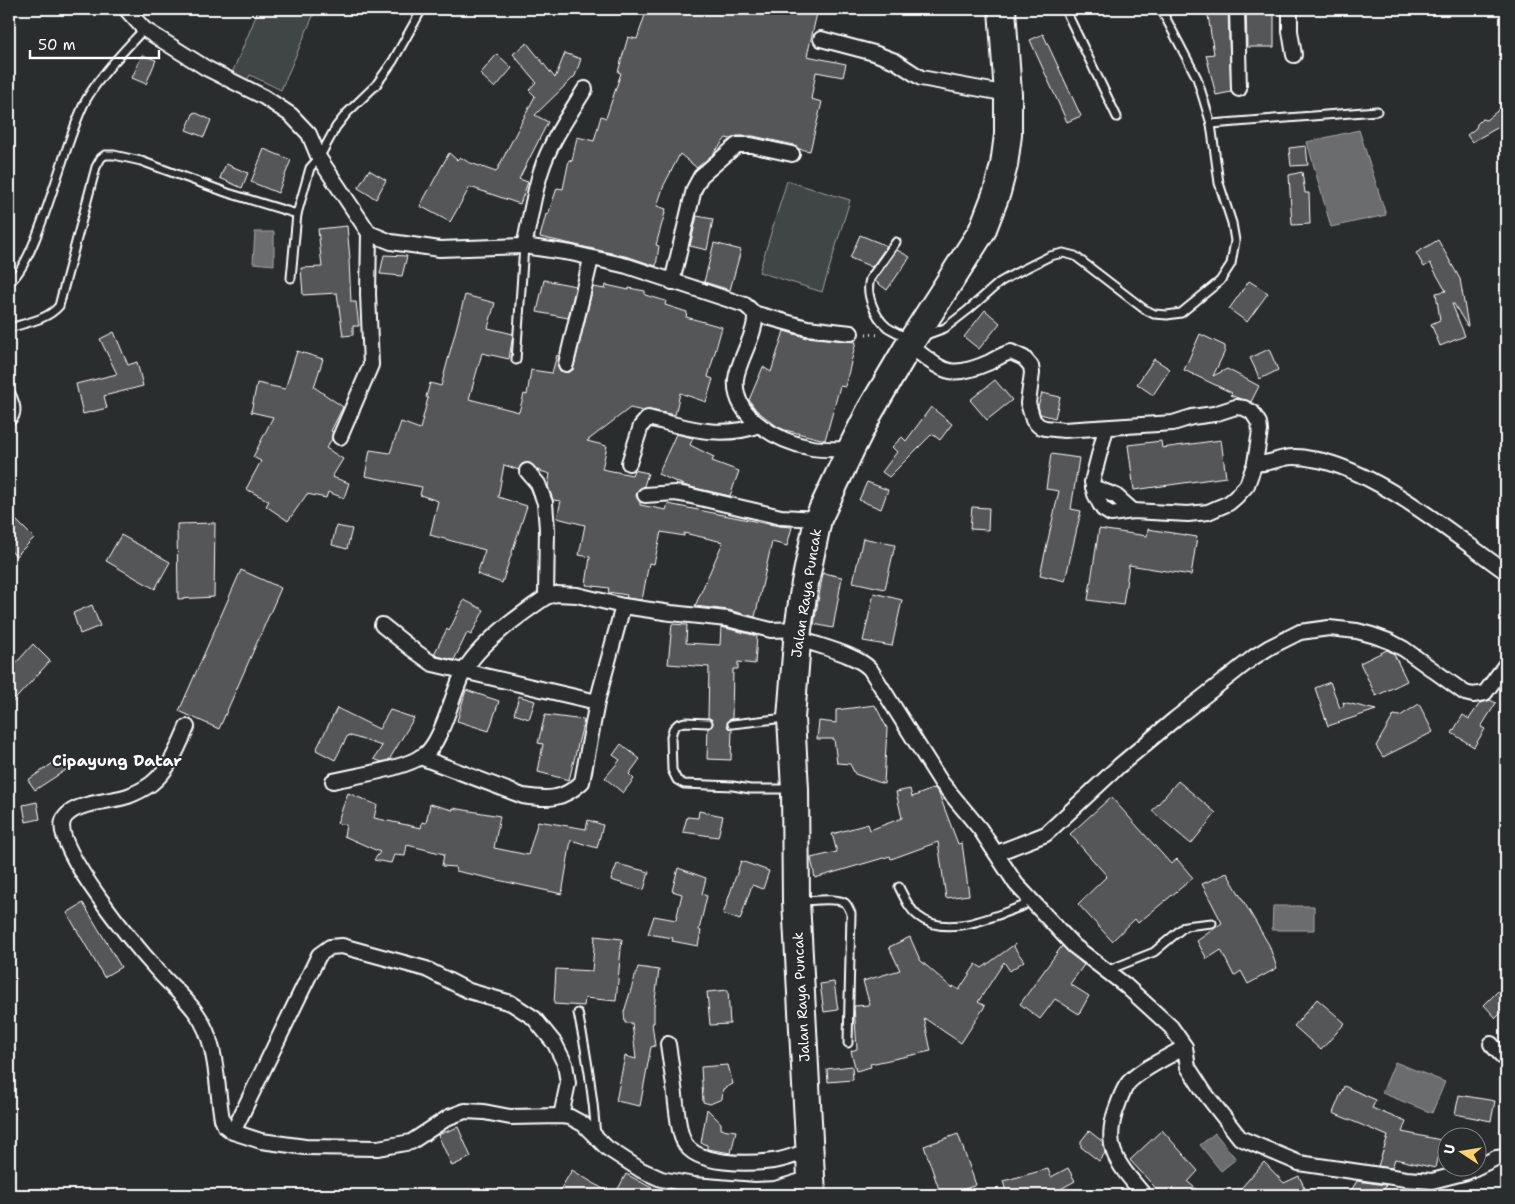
<svg xmlns="http://www.w3.org/2000/svg" width="1515" height="1204" font-family="'Shantell Sans',sans-serif">
<rect width="100%" height="100%" fill="#2a2d2e"/>
<filter id="ink" filterUnits="userSpaceOnUse"><feTurbulence type="fractalNoise" baseFrequency=".02" numOctaves="2"/><feDisplacementMap in="SourceGraphic" scale="10" xChannelSelector="R" yChannelSelector="G"/><feConvolveMatrix kernelMatrix="1 2 1 2 8 2 1 2 1" color-interpolation-filters="sRGB"/></filter>
<g filter="url(#ink)">
<g fill="#414445" stroke="#a0a2a2">
<polygon points="259,9 316,9 281,90 250,75 245,84 230,78"/>
<polygon points="787,181 850,200 822,292 759,272"/>
</g>
<g fill="#6a6c6d" stroke="#a6a7a7">
<polygon points="1359,130 1386,215 1331,227 1307,142"/>
<polygon points="255,232 274,232 274,265 253,263"/>
<polygon points="1273,906 1314,906 1314,930 1272,930"/>
<polygon points="1395,1062 1445,1082 1432,1113 1382,1093"/>
<polygon points="1215,1133 1236,1159 1221,1171 1200,1145"/>
</g>
<g fill="#555758" stroke="#fff">
<polygon points="647,9 818,9 807,56 846,64 843,77 816,72 811,99 822,102 810,151 799,149 794,145 753,136 737,136 731,139 726,138 712,155 697,168 680,154 664,185 657,206 666,209 656,245 659,246 656,266 629,257 540,237 546,214 548,215 557,188 563,189 569,160 572,161 577,137 594,141 601,116 606,118 621,73 618,72 628,37 637,39"/>
<polygon points="1207,9 1228,9 1231,92 1216,95 1206,55 1214,54"/>
<polygon points="1246,9 1274,9 1274,47 1247,47"/>
<polygon points="1043,34 1081,116 1067,122 1030,40"/>
<polygon points="527,43 555,78 565,53 581,59 575,76 535,115 548,122 519,179 528,182 520,204 470,187 450,222 420,206 449,153 457,160 460,157 468,162 496,172 535,96 529,90 536,82 513,54"/>
<polygon points="497,54 512,68 495,88 480,74"/>
<polygon points="142,55 156,60 146,84 132,78"/>
<polygon points="1506,104 1506,123 1472,142 1467,135 1476,128 1477,124 1482,119 1486,120"/>
<polygon points="194,112 211,120 204,137 186,130"/>
<polygon points="1306,146 1308,165 1291,166 1289,148"/>
<polygon points="264,149 291,160 278,193 251,182"/>
<polygon points="226,164 248,173 242,188 220,178"/>
<polygon points="369,170 386,180 376,199 358,188"/>
<polygon points="1302,172 1305,193 1309,193 1310,224 1292,225 1289,175"/>
<polygon points="697,216 713,219 707,250 690,246"/>
<polygon points="347,226 350,259 349,260 351,302 356,302 359,326 353,326 353,335 343,336 337,293 303,295 301,268 322,267 318,229"/>
<polygon points="860,235 887,246 872,267 850,258"/>
<polygon points="1438,240 1460,279 1468,326 1467,326 1454,304 1452,304 1465,336 1440,346 1431,324 1440,320 1436,293 1446,291 1430,263 1424,267 1416,253"/>
<polygon points="714,243 741,250 730,290 704,282"/>
<polygon points="897,250 910,257 887,290 875,281"/>
<polygon points="384,255 407,256 402,276 380,274"/>
<polygon points="544,280 576,286 568,318 537,312"/>
<polygon points="1249,281 1268,293 1247,322 1229,309"/>
<polygon points="606,285 629,290 629,288 645,291 645,295 666,301 665,305 687,312 686,317 722,327 708,377 713,379 706,402 680,393 675,415 650,410 643,411 630,408 587,441 607,446 602,469 632,475 634,470 648,473 644,486 637,492 636,496 640,502 640,505 666,510 668,504 779,526 792,527 787,546 772,542 755,617 728,610 695,606 723,542 684,533 684,536 661,532 654,564 649,563 642,600 626,598 627,595 608,592 609,588 586,585 590,557 579,555 585,525 557,518 561,501 553,500 548,486 550,474 537,470 530,463 522,464 519,470 504,465 498,497 527,506 502,583 477,574 485,550 430,535 438,501 420,495 422,487 365,476 370,450 390,453 401,422 420,429 428,398 426,397 430,383 441,386 465,295 495,303 488,328 513,334 509,359 482,353 469,399 519,412 524,394 527,395 531,370 552,373 557,355 559,356 558,366 560,371 568,372 573,370 593,287 605,289"/>
<polygon points="985,310 1000,323 979,349 964,337"/>
<polygon points="784,331 801,336 806,338 806,337 856,342 845,387 840,386 825,440 785,430 778,427 756,410 749,400 763,367 771,372"/>
<polygon points="114,332 128,365 137,362 143,386 104,396 107,408 83,414 76,384 117,374 100,339"/>
<polygon points="1200,334 1225,346 1225,351 1213,376 1227,369 1259,386 1251,402 1238,398 1230,395 1232,393 1184,370"/>
<polygon points="1269,349 1278,370 1260,379 1250,358"/>
<polygon points="297,351 323,359 314,387 343,407 331,431 333,432 332,439 326,448 343,459 332,477 349,483 344,498 328,492 326,498 307,494 288,521 266,506 269,501 246,489 261,461 253,457 273,417 251,412 257,383 285,389"/>
<polygon points="1154,359 1170,369 1153,395 1137,384"/>
<polygon points="995,380 1012,400 987,420 970,400"/>
<polygon points="1042,393 1060,397 1055,418 1040,414 1038,406"/>
<polygon points="931,407 952,424 940,440 932,434 889,477 882,472 897,452 892,447 902,437 906,441"/>
<polygon points="676,434 693,438 690,445 714,457 712,461 739,471 730,496 686,486 658,474"/>
<polygon points="1221,440 1226,477 1134,490 1128,445 1161,441 1162,448"/>
<polygon points="1051,454 1079,458 1071,509 1081,511 1065,581 1040,575 1059,491 1046,489"/>
<polygon points="867,482 888,490 881,509 859,500"/>
<polygon points="972,507 989,508 988,530 970,529"/>
<polygon points="9,513 34,538 16,556 9,549"/>
<polygon points="215,523 214,597 178,599 177,524"/>
<polygon points="336,526 352,529 347,549 332,545"/>
<polygon points="1099,529 1147,536 1148,529 1197,537 1191,575 1129,565 1123,605 1088,600"/>
<polygon points="121,535 170,562 155,589 106,561"/>
<polygon points="863,538 895,545 885,589 853,582"/>
<polygon points="241,570 281,588 219,729 179,711"/>
<polygon points="823,573 842,577 833,628 814,624"/>
<polygon points="874,593 902,600 892,646 863,641"/>
<polygon points="464,600 484,610 471,635 467,633 454,660 437,656 434,654 447,629 449,631"/>
<polygon points="92,605 100,626 80,634 73,613"/>
<polygon points="672,624 687,625 686,643 720,645 721,627 757,636 755,664 738,662 738,669 733,669 732,719 728,720 727,724 728,728 732,729 731,760 707,759 708,728 712,726 713,723 711,719 708,718 709,667 668,664"/>
<polygon points="33,644 50,661 9,706 9,671"/>
<polygon points="1387,650 1394,654 1407,681 1376,696 1360,663"/>
<polygon points="1330,682 1340,708 1344,706 1343,702 1376,710 1328,726 1315,688"/>
<polygon points="466,690 499,701 489,731 457,721"/>
<polygon points="519,696 535,701 529,719 514,714"/>
<polygon points="1490,700 1496,703 1481,727 1485,729 1474,747 1452,733 1463,715 1469,719 1480,703"/>
<polygon points="1419,704 1433,732 1383,757 1376,746 1394,715 1400,716"/>
<polygon points="875,705 887,728 884,784 855,774 850,764 837,763 834,739 817,739 819,721 836,723 836,710"/>
<polygon points="337,708 379,729 390,710 414,718 389,760 382,762 374,759 382,746 348,735 335,760 316,750"/>
<polygon points="545,715 584,720 569,780 538,772 543,744 538,743"/>
<polygon points="621,744 640,759 629,774 634,779 623,793 605,778 620,760 613,755"/>
<polygon points="65,755 72,766 35,790 28,780"/>
<polygon points="1178,781 1216,813 1191,844 1152,811"/>
<polygon points="935,788 939,794 958,844 962,843 969,895 946,898 938,842 891,859 890,856 815,878 811,858 837,852 832,834 868,824 870,830 902,818 896,792 910,789 912,797"/>
<polygon points="348,793 377,805 374,818 421,828 422,822 426,823 430,804 453,810 453,808 500,816 494,848 528,855 538,821 586,829 588,820 603,825 597,848 571,840 562,894 456,871 455,867 442,866 444,854 407,845 405,856 394,855 391,863 374,860 380,852 344,836 346,825 337,823"/>
<polygon points="1111,797 1171,864 1177,859 1193,878 1138,923 1135,919 1112,941 1078,904 1107,876 1070,834"/>
<polygon points="37,802 40,819 26,822 23,805"/>
<polygon points="699,811 723,816 718,837 683,832 687,817 698,818"/>
<polygon points="741,861 769,871 763,889 752,885 740,920 723,914"/>
<polygon points="617,864 649,872 644,890 611,880"/>
<polygon points="678,868 706,878 702,894 707,896 699,930 701,931 698,946 672,941 673,938 648,934 654,916 676,920 682,894 672,891"/>
<polygon points="1227,873 1269,945 1277,968 1248,984 1241,971 1234,976 1221,950 1207,959 1197,941 1222,923 1202,884"/>
<polygon points="83,903 121,967 104,977 67,913"/>
<polygon points="595,936 622,939 616,1001 585,998 584,1006 554,1004 556,969 592,971"/>
<polygon points="910,937 920,960 952,988 953,986 959,990 976,964 982,968 1015,944 1014,947 1024,961 1010,971 1004,962 978,1002 985,1006 961,1043 924,1018 931,1051 870,1064 871,1067 856,1071 851,1051 857,1049 854,1006 870,1005 863,981 900,970 889,947"/>
<polygon points="1062,946 1084,965 1070,984 1089,996 1079,1014 1055,999 1040,1019 1020,1004"/>
<polygon points="638,967 659,970 654,1007 654,1023 652,1023 655,1046 651,1047 640,1106 616,1101 625,1056 636,1059 632,1023 625,1023 624,1012"/>
<polygon points="834,982 838,1010 824,1012 820,984"/>
<polygon points="1506,983 1506,1008 1496,1018 1484,1005"/>
<polygon points="728,990 730,1024 710,1025 707,992"/>
<polygon points="1317,999 1345,1023 1321,1050 1294,1026"/>
<polygon points="728,1065 733,1084 723,1089 722,1099 710,1104 703,1102 701,1067"/>
<polygon points="852,1066 853,1080 828,1082 827,1069"/>
<polygon points="1344,1086 1376,1100 1372,1108 1406,1122 1402,1132 1441,1140 1435,1168 1395,1159 1392,1168 1378,1166 1388,1136 1333,1113"/>
<polygon points="1459,1095 1495,1101 1491,1121 1455,1114"/>
<polygon points="707,1109 721,1123 721,1129 736,1131 731,1153 707,1149 707,1145 701,1143"/>
<polygon points="458,1127 471,1157 452,1166 438,1135"/>
<polygon points="1162,1130 1198,1171 1188,1182 1203,1195 1162,1195 1130,1160"/>
<polygon points="1089,1131 1103,1142 1105,1153 1099,1161 1081,1147 1081,1141"/>
<polygon points="958,1134 976,1185 949,1195 941,1195 924,1146"/>
<polygon points="1264,1162 1284,1183 1299,1176 1308,1195 1235,1195"/>
<polygon points="1068,1168 1075,1181 1050,1195 1007,1195 1003,1181 1048,1169 1051,1177"/>
<polygon points="572,1170 613,1195 557,1195"/>
<polygon points="626,1174 665,1195 629,1195 618,1189"/>
<polygon points="1357,1181 1386,1185 1384,1190 1394,1195 1348,1195"/>
</g>
<g fill="none" stroke-linecap="round" stroke-linejoin="round">
<g stroke="#fff" stroke-width="11">
<g id="lane">
<polyline points="1065,9 1117,117"/>
<polyline points="1211,124 1377,111"/>
<path d="M896,242L870,279C865,294 875,317 887,327C893,331 902,335 909,339"/>
<polyline points="291,278 297,214 310,168 319,158 336,127 347,113 376,85 393,61 422,9"/>
<path d="M9,282C37,265 65,137 86,100C101,74 124,51 144,29"/>
<path d="M9,328C25,323 47,320 59,306L96,167L101,158L105,155H114L141,161L228,193L297,214"/>
<polyline points="926,335 945,328 968,310 1000,282 1014,274 1050,256 1063,253 1075,256 1144,309 1154,314 1167,315 1181,313 1220,281 1231,264 1235,241 1232,223 1219,183 1211,124 1197,78 1161,9"/>
<polyline points="516,360 524,246"/>
<path d="M9,389C14,400 22,414 9,422"/>
<polyline points="708,723 685,722 678,724 673,729 671,737 672,770 677,780 684,784 733,786 750,789 789,789"/>
<polyline points="732,724 786,718"/>
<path d="M899,887C904,897 909,909 918,916C946,939 994,916 1023,906L1027,896"/>
<path d="M800,901C811,901 837,897 845,903C848,905 849,910 851,913L848,1043"/>
<polyline points="1106,971 1154,952 1185,926 1212,923"/>
<path d="M578,1013C587,1054 593,1094 596,1136"/>
</g>
</g>
<g stroke="#fff" stroke-width="18">
<g id="street">
<path d="M126,9L144,29L206,68L264,97L291,115L309,134L319,158L369,233L391,242L440,249L524,246L571,253L627,266L745,305C749,308 754,312 755,317C756,334 738,361 736,379C732,418 780,442 812,448C824,450 838,449 851,449"/>
<polyline points="1237,9 1239,89"/>
<polyline points="1290,9 1290,31 1294,55"/>
<polyline points="821,39 874,53 895,61 921,78 1008,94"/>
<path d="M524,246C530,221 533,196 541,171C550,142 569,115 585,89"/>
<polyline points="672,282 694,189 701,176 737,145 751,145 792,154"/>
<polyline points="753,313 807,328 851,333"/>
<path d="M909,345C943,370 947,381 990,362C997,358 1003,354 1011,352L1024,358L1031,366L1032,373L1028,403L1033,420L1039,426L1045,428L1064,430L1173,423L1192,417L1214,414L1236,407L1244,408L1252,412L1259,423L1260,431L1255,463L1247,485L1236,497L1229,503L1208,512L1188,514L1133,511L1111,514L1103,509L1100,504L1095,494L1092,482L1106,428"/>
<polyline points="566,364 591,259"/>
<polyline points="340,437 371,365 368,294 369,233"/>
<path d="M629,463L641,426L648,418C686,427 720,440 759,425"/>
<path d="M1255,463C1266,465 1274,460 1285,458C1297,455 1311,459 1323,461C1385,477 1454,535 1506,572"/>
<polyline points="527,471 538,484 545,503 547,529 546,597"/>
<polyline points="1093,487 1116,496 1133,511"/>
<polyline points="645,495 675,493 687,495 781,517 818,519"/>
<path d="M382,625L412,649L433,664L597,702L582,782C563,800 548,800 523,796L420,757"/>
<polyline points="597,702 623,606"/>
<path d="M187,727C178,748 170,769 151,784C144,789 136,793 128,796C111,802 70,802 63,821C53,848 138,949 159,972C171,986 186,998 197,1014C218,1044 216,1085 222,1119L225,1126L233,1132L261,1141L305,1147L378,1148L411,1142L449,1117L465,1111L484,1112L510,1117L561,1116L570,1117L583,1124L607,1148L641,1170L661,1179L694,1185L755,1190L775,1189L811,1178"/>
<path d="M333,781C358,775 404,769 424,755C442,743 452,694 463,673C478,644 520,615 546,597L556,594L577,595L623,606L671,613L727,619L771,630L798,629L803,640C822,647 857,655 870,669L941,782L980,829L1016,884L1074,946L1125,985L1171,1027L1185,1047L1188,1067L1204,1092L1240,1138L1299,1163L1406,1179L1432,1181L1467,1172L1496,1158L1506,1157"/>
<polyline points="997,853 1046,834 1119,766 1175,719 1254,657 1270,647 1300,632 1329,628 1357,631 1372,635 1389,641 1404,649 1465,693 1473,695 1485,693 1506,664"/>
<path d="M668,1044C671,1064 674,1084 676,1104C678,1116 678,1130 684,1142C696,1166 750,1164 773,1161C785,1160 797,1154 809,1151"/>
<polyline points="1491,1044 1506,1060"/>
<polyline points="233,1132 319,955 330,947 342,946 426,969 469,991 511,1003 534,1018 555,1044 565,1064 568,1083 561,1116"/>
<path d="M1144,1195C1120,1166 1102,1150 1116,1110C1120,1100 1122,1090 1129,1082C1143,1068 1168,1057 1185,1047"/>
</g>
</g>
<g stroke="#fff" stroke-width="30">
<polyline id="highway" points="812,1195 796,901 795,789 791,718 798,629 805,583 818,519 851,449 870,411 909,345 982,231 997,192 1004,165 1008,135 1008,94 1002,9"/>
</g>
<polyline stroke="#fff" stroke-width="3" stroke-dasharray="1 4" stroke-linecap="butt" points="866,334 879,335"/>
<use href="#lane" stroke="#2a2d2e" stroke-width="7"/>
<use href="#street" stroke="#2a2d2e" stroke-width="14"/>
<use href="#highway" stroke="#2a2d2e" stroke-width="26"/>
</g>
</g>
<g text-anchor="middle" dominant-baseline="central" stroke-width="4" stroke-linejoin="round" paint-order="stroke">
<g font-size="14" fill="#fff" stroke="#2a2d2e">
<text transform="translate(806 593) rotate(-81)">Jalan Raya Puncak</text>
<text transform="translate(801 997) rotate(-93)">Jalan Raya Puncak</text>
</g>
<g font-size="16" font-weight="bold" fill="#fff" stroke="#2a2d2e">
<text x="117" y="760">Cipayung Datar</text>
</g>
</g>
<rect width="1515" height="1204" fill="none" stroke="#2a2d2e" stroke-width="30"/>
<rect x="15" y="15" width="1485" height="1174" fill="none" stroke="#fff" stroke-width="2" filter="url(#ink)"/>
<g transform="translate(1462 1152) rotate(282)"><circle r="24" fill="#2a2d2e" stroke="#7f8182"/>
<path d="M0-4L9 19L0 12L-9 19Z" fill="#ffd166"/>
<text y="-8" font-size="14" font-weight="bold" text-anchor="middle" fill="#ffffff">U</text>
</g>
<path d="M30 50v8h129v-8" fill="none" stroke="#ffffff" stroke-width="2.5"/>
<text x="38" y="50" font-size="15" fill="#ffffff" stroke="#2a2d2e" stroke-width="4" paint-order="stroke">50 m</text>
</svg>
